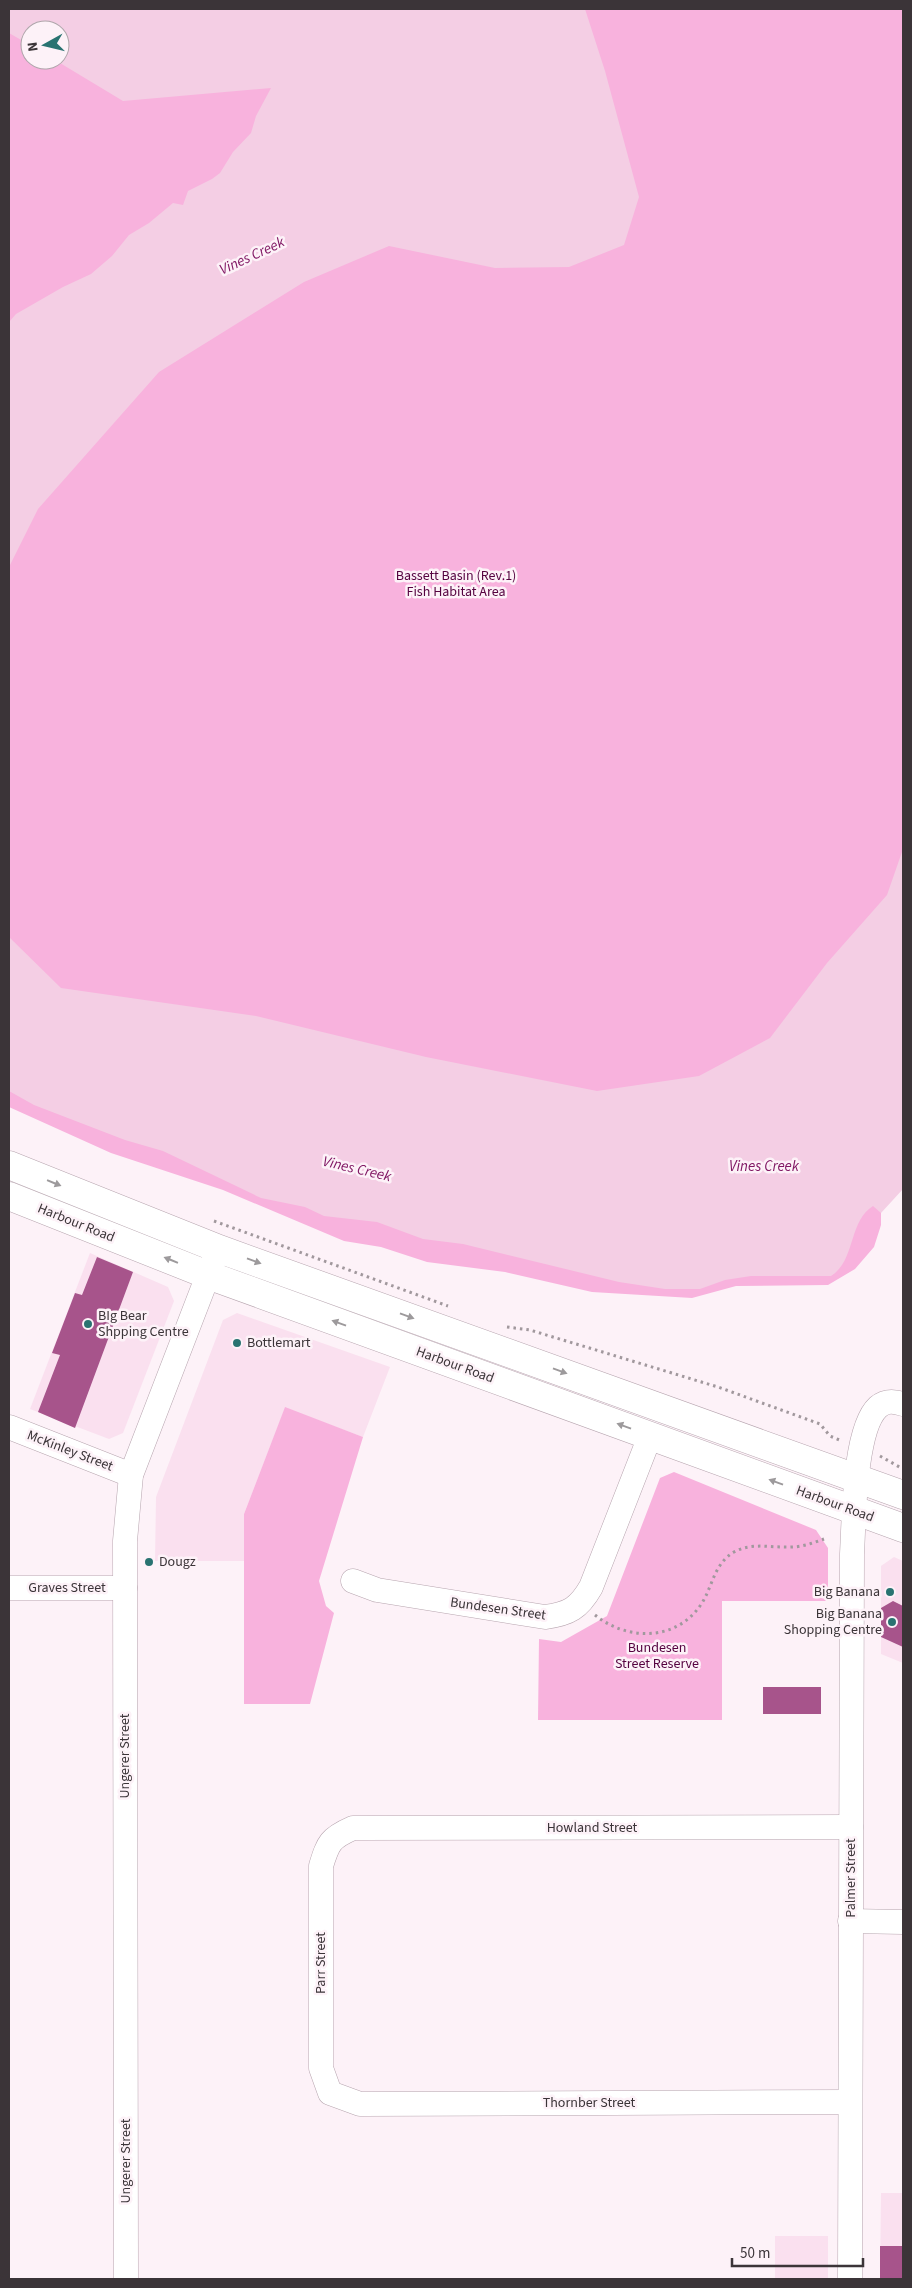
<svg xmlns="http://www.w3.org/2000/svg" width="912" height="2288" font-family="'Source Sans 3',sans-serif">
<rect width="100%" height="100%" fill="#fdf2f8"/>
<g fill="#fae0ef">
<polygon points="90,1253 168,1287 174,1301 123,1433 109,1439 30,1409"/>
<polygon points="237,1313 390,1367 363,1437 285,1408 244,1514 244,1561 155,1561 156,1497 223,1320"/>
<polygon points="894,1557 903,1561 903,1663 881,1654 881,1566"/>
<polygon points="881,2193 903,2193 903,2279 880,2279"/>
<rect x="775" y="2236" width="53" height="43"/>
</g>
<g fill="#f8b2dd" fill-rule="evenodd">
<path d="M9,9H903V1138L881,1162V1225L874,1247L855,1269L828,1285L736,1286L692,1298L592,1292L505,1272L427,1262L381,1247L344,1241L223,1190L111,1153L9,1107ZM30,30H60V60H30Z"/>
<polygon points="285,1407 363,1437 319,1581 326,1606 334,1613 310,1704 244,1704 244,1514"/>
<polygon points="674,1472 816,1530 828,1548 828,1601 722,1601 722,1720 538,1720 539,1639 561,1642 607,1616 660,1478"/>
</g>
<g fill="#f4cee4">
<polygon points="9,9 585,9 605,71 639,197 624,245 569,267 495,268 389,246 304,282 159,372 38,509 9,567 9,322 16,314 63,287 91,274 112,256 129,235 149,223 173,203 183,205 188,191 212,179 220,173 233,152 251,133 256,116 271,88 123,101 55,60 60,60 60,30 30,30 30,45 9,33"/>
<path d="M903,849V1189L881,1213L873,1206C848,1222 856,1260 831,1276H751L725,1280L700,1289H665L619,1282L463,1244L423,1239L377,1222L324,1216L305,1207L261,1198L163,1151L125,1140L34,1105L9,1091V937L61,988L256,1016L426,1057L597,1091L699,1076L770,1038L827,963L887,895Z"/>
</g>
<g fill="#a7548b">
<polygon points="97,1257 133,1272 75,1428 38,1412 60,1355 52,1353 75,1293 82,1295"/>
<polygon points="893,1601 903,1606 903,1647 881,1637 881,1608"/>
<rect x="763" y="1687" width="58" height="27"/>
<rect x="880" y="2246" width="23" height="33"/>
</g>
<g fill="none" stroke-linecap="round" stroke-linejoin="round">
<g stroke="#b7a5af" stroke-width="25">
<g id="minor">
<polyline points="9,1427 131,1475"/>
<path d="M353,1581L377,1590L545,1617C569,1614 579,1608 591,1587L650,1436"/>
<polyline points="9,1588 125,1588"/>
<polyline points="850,1921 903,1922"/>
<path d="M850,2102L360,2104L330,2093L321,2068V1866C328,1843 330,1838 353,1828L851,1827"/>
<polyline points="126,2279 125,1541 131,1475 215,1257"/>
<path d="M850,2279L852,1554C854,1520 854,1429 878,1407C886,1400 894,1401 903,1404"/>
</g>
</g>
<g stroke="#b7a5af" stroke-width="29">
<g id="major">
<polyline points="9,1165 219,1249 903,1495"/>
<polyline points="9,1196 208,1275 903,1528"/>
</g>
</g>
<g stroke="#a1989d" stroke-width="3" stroke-dasharray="2.5 4" stroke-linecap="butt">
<polyline points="214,1221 448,1306"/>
<polyline points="507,1327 530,1330 718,1387 820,1424 830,1436 842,1441"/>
<polyline points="880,1456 903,1469"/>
<path d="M595,1615C627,1641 677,1642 702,1603C713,1585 714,1564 734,1552C752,1542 771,1548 791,1547C802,1547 813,1543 824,1539"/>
</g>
<use href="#minor" stroke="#fff" stroke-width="24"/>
<use href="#major" stroke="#fff" stroke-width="28"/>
</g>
<defs><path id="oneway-solid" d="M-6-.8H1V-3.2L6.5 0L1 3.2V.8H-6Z" transform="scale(1.25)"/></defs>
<g fill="#9d9a9c">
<use href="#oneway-solid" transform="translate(54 1183) rotate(22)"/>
<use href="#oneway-solid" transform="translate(171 1260) rotate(-158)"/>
<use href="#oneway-solid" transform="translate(254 1261) rotate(20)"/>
<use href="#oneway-solid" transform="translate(407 1316) rotate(20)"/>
<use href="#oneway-solid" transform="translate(339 1323) rotate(-160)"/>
<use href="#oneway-solid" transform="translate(560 1371) rotate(20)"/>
<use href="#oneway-solid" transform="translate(624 1426) rotate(-160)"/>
<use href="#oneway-solid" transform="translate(776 1482) rotate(-160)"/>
</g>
<g fill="#297371" stroke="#fdf2f8" stroke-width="2">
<circle cx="88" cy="1324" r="5"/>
<circle cx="237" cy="1343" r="5"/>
<circle cx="149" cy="1562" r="5"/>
<circle cx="890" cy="1592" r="5"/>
<circle cx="892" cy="1622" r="5"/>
</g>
<g text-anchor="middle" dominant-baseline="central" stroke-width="5" stroke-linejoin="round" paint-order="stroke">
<g font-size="14" fill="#550340" stroke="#fdf2f8">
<text x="456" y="576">Bassett Basin (Rev.1)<tspan x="456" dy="16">Fish Habitat Area</tspan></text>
<text x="657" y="1648">Bundesen<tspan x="657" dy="16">Street Reserve</tspan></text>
</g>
<g font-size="14" fill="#3b3438" stroke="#fdf2f8">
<text transform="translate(76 1223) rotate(22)">Harbour Road</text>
<text transform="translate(455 1365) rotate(20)">Harbour Road</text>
<text transform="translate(70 1451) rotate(21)">McKinley Street</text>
<text transform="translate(835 1504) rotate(20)">Harbour Road</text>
<text x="67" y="1588">Graves Street</text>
<text transform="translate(498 1609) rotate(8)">Bundesen Street</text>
<text transform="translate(125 1756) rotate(-90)">Ungerer Street</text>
<text x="592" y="1828">Howland Street</text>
<text transform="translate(851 1878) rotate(-90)">Palmer Street</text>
<text transform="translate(321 1963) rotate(-90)">Parr Street</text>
<text x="589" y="2103">Thornber Street</text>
<text transform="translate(126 2161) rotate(-90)">Ungerer Street</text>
</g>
<g font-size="14" fill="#3b3438" stroke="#fdf2f8" text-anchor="start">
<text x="98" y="1316">BIg Bear<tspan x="98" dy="16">Shpping Centre</tspan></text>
<text x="247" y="1343">Bottlemart</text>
<text x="159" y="1562">Dougz</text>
<text x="880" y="1592" text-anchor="end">Big Banana</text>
<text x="882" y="1614" text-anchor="end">Big Banana<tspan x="882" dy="16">Shopping Centre</tspan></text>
</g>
<g font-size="15" font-style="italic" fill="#811864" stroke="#fdf2f8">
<text transform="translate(252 256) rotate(-25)">Vines Creek</text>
<text x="764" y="1166">Vines Creek</text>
<text transform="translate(357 1169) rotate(13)">Vines Creek</text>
</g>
</g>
<rect width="912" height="2288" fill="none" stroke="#3b3438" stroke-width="20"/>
<g transform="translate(45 45) rotate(262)"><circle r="24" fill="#fdf2f8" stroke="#afa6ab"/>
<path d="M0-4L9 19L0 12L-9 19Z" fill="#297371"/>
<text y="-8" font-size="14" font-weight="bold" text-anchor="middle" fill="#3b3438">N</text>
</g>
<path d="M732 2258v8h131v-8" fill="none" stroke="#3b3438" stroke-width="2.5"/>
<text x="740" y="2258" font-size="15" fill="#3b3438" stroke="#fdf2f8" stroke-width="4" paint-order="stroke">50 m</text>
</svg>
